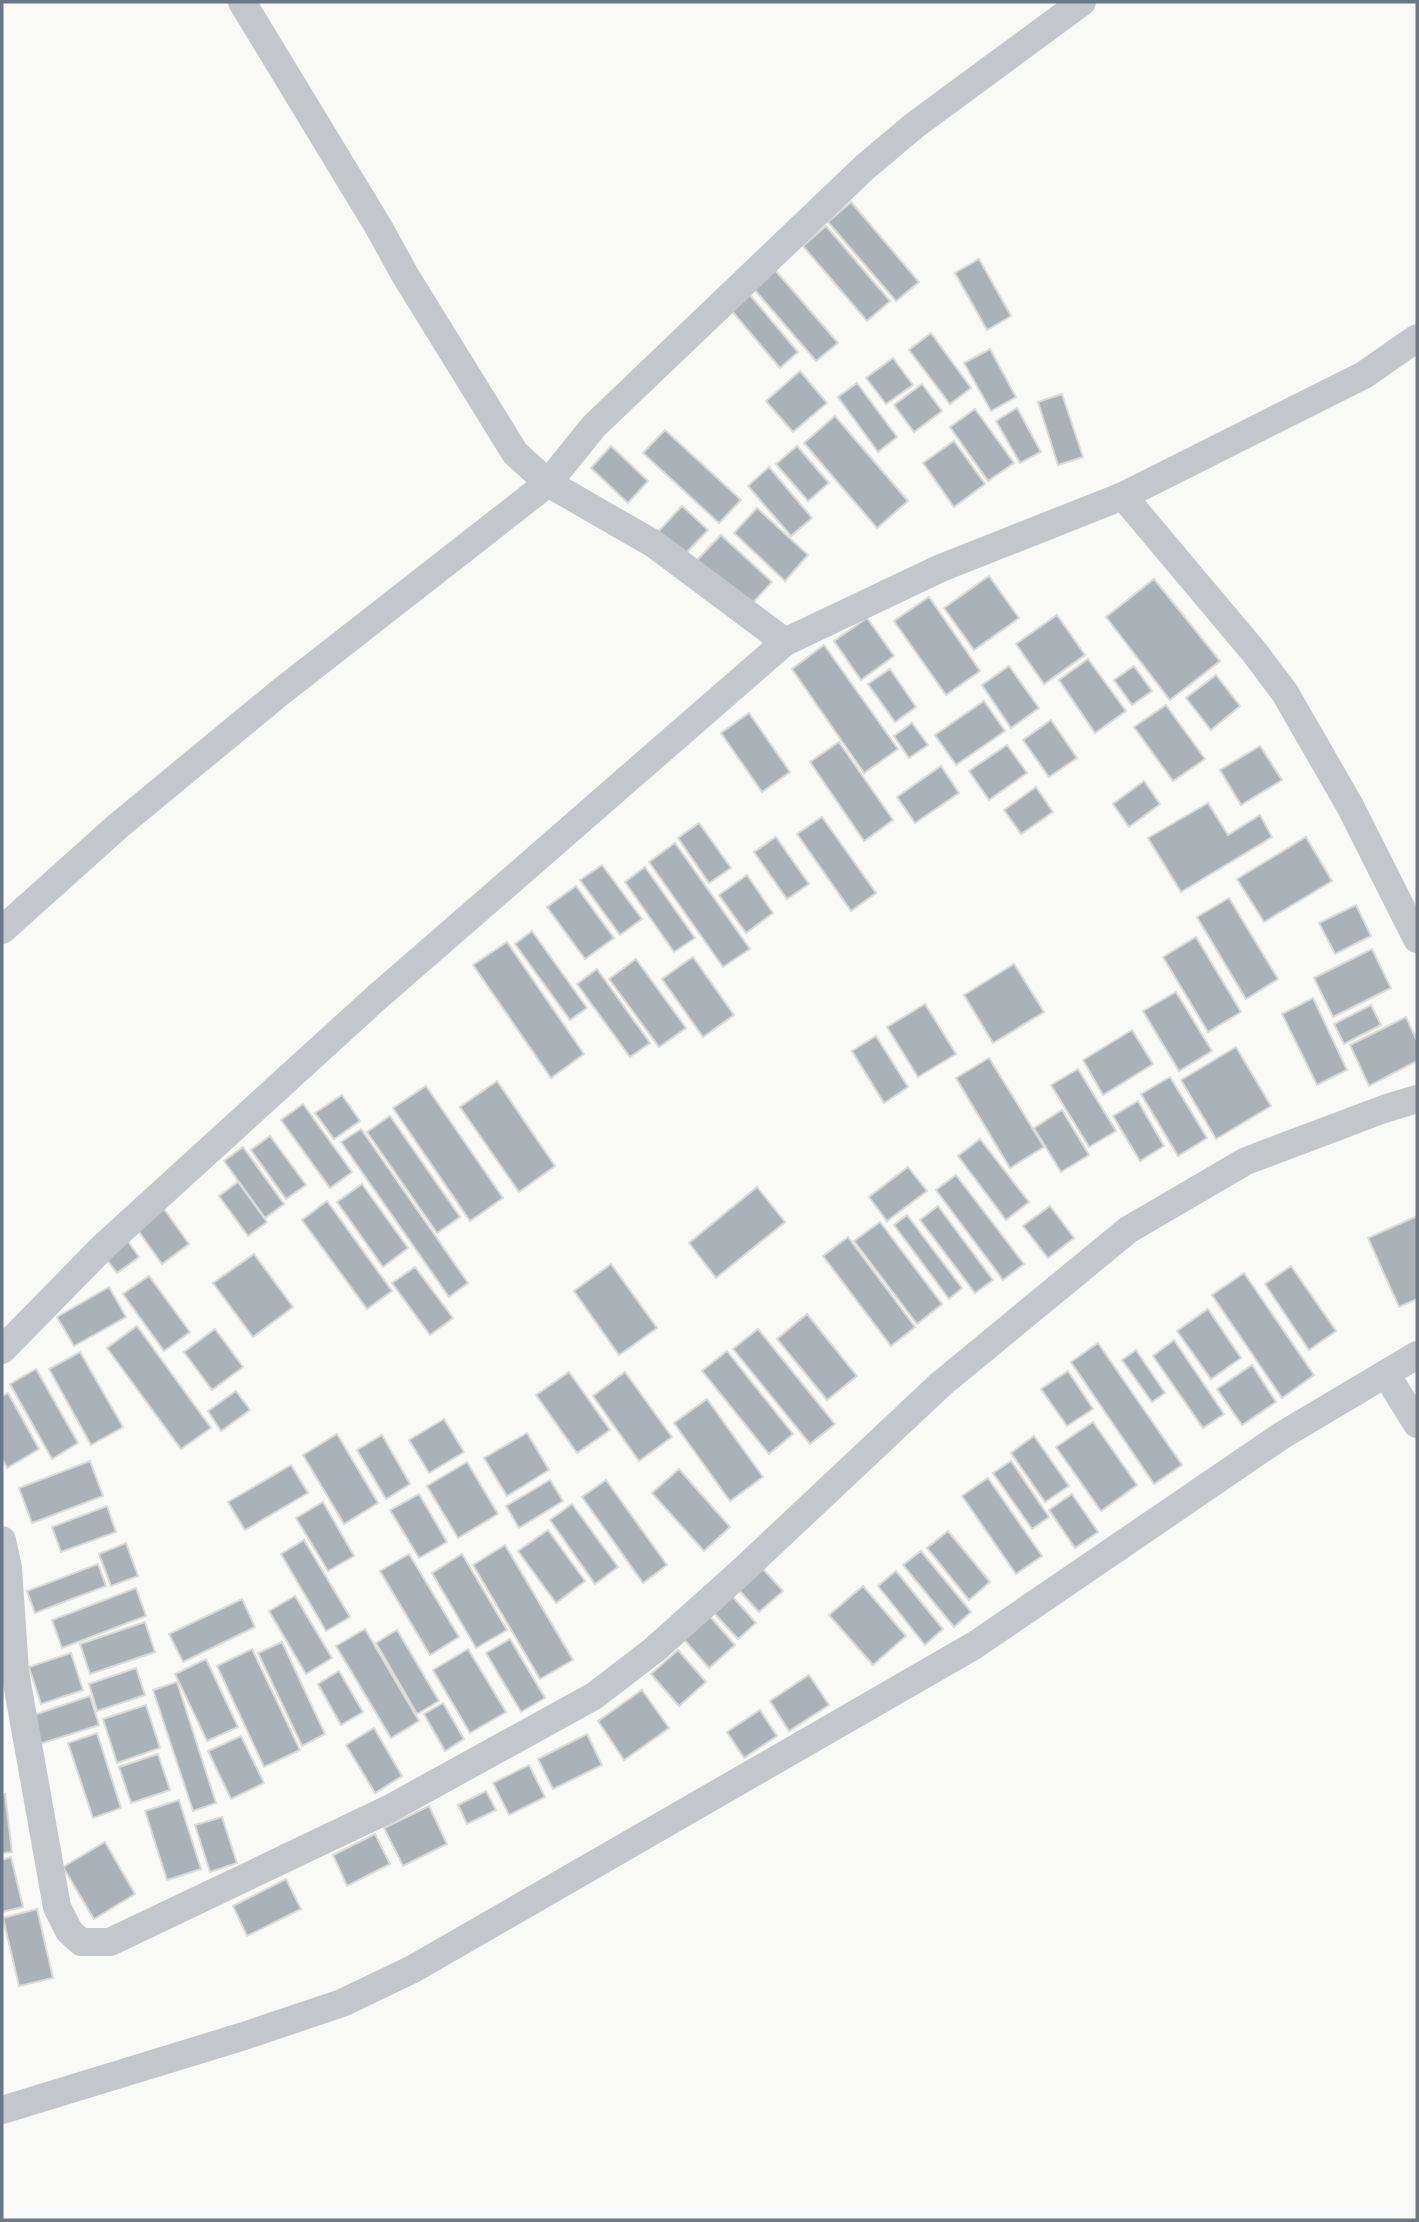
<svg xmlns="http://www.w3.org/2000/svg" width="1419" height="2222" font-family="'Golos Text',sans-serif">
<rect width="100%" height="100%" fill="#f9f9f7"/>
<g fill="#aab1b7" stroke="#dadbd9" stroke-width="2">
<polygon points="851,202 919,282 896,301 828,222"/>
<polygon points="826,226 890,301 867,321 803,246"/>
<polygon points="979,259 1011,316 987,330 955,273"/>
<polygon points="775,270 838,343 816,361 754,289"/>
<polygon points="750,295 798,352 780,368 732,311"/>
<polygon points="931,333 971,388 950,404 909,350"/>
<polygon points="990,349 1016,397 991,411 964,363"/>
<polygon points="893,358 913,385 886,404 866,378"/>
<polygon points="800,371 827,403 793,432 766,401"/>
<polygon points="857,383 897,437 878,452 838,397"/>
<polygon points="922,384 942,411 914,432 894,405"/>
<polygon points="1062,394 1083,457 1058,465 1038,402"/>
<polygon points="1017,408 1041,452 1020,463 996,421"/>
<polygon points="975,409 1014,463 988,481 950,427"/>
<polygon points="835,416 908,501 877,528 804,443"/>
<polygon points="665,430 741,500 719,523 643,453"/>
<polygon points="954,441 985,484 954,507 923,463"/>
<polygon points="611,446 648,481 628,503 591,468"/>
<polygon points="797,446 829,483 808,501 776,464"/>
<polygon points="769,467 812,518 791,536 748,486"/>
<polygon points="682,506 708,530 683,556 657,533"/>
<polygon points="757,508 808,555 785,581 734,533"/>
<polygon points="721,535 772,582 746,610 695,562"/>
<polygon points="989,576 1019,618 974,650 944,608"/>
<polygon points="1154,579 1220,661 1170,700 1106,617"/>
<polygon points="929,597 980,671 946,695 894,621"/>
<polygon points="1057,615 1085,655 1044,684 1016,644"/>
<polygon points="867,618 894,656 861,680 834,641"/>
<polygon points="824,645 898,749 864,773 792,669"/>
<polygon points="1088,659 1126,711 1095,733 1059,680"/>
<polygon points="1009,666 1039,708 1011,728 982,685"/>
<polygon points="1134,666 1152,691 1132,705 1114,680"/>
<polygon points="890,669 916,707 895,722 868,684"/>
<polygon points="1216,675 1240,706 1211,730 1186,698"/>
<polygon points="984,701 1005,731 956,765 935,735"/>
<polygon points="1166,705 1205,759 1173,781 1134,727"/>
<polygon points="749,713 790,772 762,792 721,733"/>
<polygon points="1051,720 1077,758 1049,777 1023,740"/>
<polygon points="912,723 928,745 909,758 894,736"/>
<polygon points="839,742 893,820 864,841 810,762"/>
<polygon points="1007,745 1027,773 989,800 969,771"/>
<polygon points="1260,746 1282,780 1241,805 1220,770"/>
<polygon points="941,766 959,793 915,823 897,797"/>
<polygon points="1144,781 1160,804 1129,827 1113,804"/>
<polygon points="1036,787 1053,812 1021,834 1004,810"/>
<polygon points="1208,803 1228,835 1260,815 1272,837 1181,892 1148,838"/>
<polygon points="822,817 876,893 851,911 797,834"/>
<polygon points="699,823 731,868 709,883 678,838"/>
<polygon points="776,837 809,884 787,899 754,852"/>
<polygon points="1306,837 1332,881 1264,922 1237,879"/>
<polygon points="675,843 750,949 723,967 649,862"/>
<polygon points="602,865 642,919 620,935 580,880"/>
<polygon points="645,867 695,938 674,952 625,882"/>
<polygon points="747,875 773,913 746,933 719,895"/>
<polygon points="576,886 614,938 585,959 547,907"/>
<polygon points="1229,898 1278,979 1246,999 1197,917"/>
<polygon points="1356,905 1371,936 1335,954 1319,923"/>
<polygon points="532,931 587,1008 570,1020 515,944"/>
<polygon points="1196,937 1241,1012 1208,1032 1163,957"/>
<polygon points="507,942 584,1054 551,1078 473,965"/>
<polygon points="1372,949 1391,988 1333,1017 1314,978"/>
<polygon points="693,957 734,1015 703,1037 662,979"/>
<polygon points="636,959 686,1028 659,1047 609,979"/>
<polygon points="1014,964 1044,1012 993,1043 964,995"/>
<polygon points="597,969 650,1043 630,1057 577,984"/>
<polygon points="1176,992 1212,1051 1179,1071 1143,1011"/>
<polygon points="1313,998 1347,1070 1317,1085 1282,1014"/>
<polygon points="925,1004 956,1054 918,1077 887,1027"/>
<polygon points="1371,1005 1381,1025 1344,1044 1334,1024"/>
<polygon points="1406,1017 1417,1041 1417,1061 1369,1086 1350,1045"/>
<polygon points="1132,1030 1153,1064 1103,1095 1083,1060"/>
<polygon points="876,1036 908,1087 884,1103 852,1051"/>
<polygon points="1236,1047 1271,1106 1216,1139 1181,1080"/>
<polygon points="989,1058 1044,1147 1010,1168 956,1078"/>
<polygon points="1078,1069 1116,1131 1089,1147 1051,1085"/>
<polygon points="1170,1077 1207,1138 1178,1156 1141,1094"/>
<polygon points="497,1081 555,1166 519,1192 460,1107"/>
<polygon points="426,1086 503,1198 470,1221 393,1108"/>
<polygon points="342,1095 360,1121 334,1139 315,1113"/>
<polygon points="1138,1101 1164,1146 1140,1161 1113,1116"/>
<polygon points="303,1104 352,1172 330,1188 281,1120"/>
<polygon points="1062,1110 1089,1155 1061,1172 1034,1128"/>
<polygon points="390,1116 460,1217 437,1233 367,1132"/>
<polygon points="361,1129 468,1283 449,1297 341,1142"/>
<polygon points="270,1136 306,1185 286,1199 251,1150"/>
<polygon points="980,1139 1029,1202 1006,1220 958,1156"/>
<polygon points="243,1147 284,1204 265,1218 224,1161"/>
<polygon points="908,1167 927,1191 887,1221 869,1197"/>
<polygon points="956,1175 1024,1264 1003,1280 936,1190"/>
<polygon points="238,1182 267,1222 248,1236 219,1196"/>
<polygon points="362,1184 408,1248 383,1267 337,1202"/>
<polygon points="757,1187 785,1222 716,1278 689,1243"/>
<polygon points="327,1201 392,1291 367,1309 302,1220"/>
<polygon points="938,1206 993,1280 975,1293 920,1220"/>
<polygon points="1050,1206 1074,1238 1048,1258 1023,1226"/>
<polygon points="164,1209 189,1244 162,1264 137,1229"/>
<polygon points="907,1215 962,1288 949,1299 894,1225"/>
<polygon points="1417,1216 1417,1299 1399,1307 1368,1238"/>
<polygon points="880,1222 942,1304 917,1324 854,1241"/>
<polygon points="848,1237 915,1327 891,1346 823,1256"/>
<polygon points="127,1240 139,1257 117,1273 104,1256"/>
<polygon points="254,1254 293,1307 253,1337 213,1283"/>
<polygon points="611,1264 657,1328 619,1355 574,1291"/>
<polygon points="1291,1266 1336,1331 1309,1350 1265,1284"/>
<polygon points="415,1267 453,1318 430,1335 392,1283"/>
<polygon points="1244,1273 1314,1375 1282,1398 1212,1295"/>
<polygon points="149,1276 190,1332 164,1351 123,1294"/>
<polygon points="109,1287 126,1317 74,1346 57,1317"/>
<polygon points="1208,1309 1241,1358 1211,1379 1177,1331"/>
<polygon points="807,1314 857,1376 827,1400 777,1339"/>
<polygon points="137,1326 211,1428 181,1449 107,1348"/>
<polygon points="215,1329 243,1367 212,1390 184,1352"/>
<polygon points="758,1329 835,1424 810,1444 733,1349"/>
<polygon points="1174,1340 1224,1414 1203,1428 1153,1356"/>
<polygon points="1098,1343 1182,1465 1154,1484 1071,1362"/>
<polygon points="1136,1350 1165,1393 1152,1402 1122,1360"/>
<polygon points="727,1351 793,1434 769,1454 702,1371"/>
<polygon points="80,1352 123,1427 91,1445 49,1369"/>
<polygon points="1252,1365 1276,1402 1242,1425 1217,1389"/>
<polygon points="36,1369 78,1443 52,1459 10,1384"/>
<polygon points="1068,1371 1093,1409 1067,1426 1041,1389"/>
<polygon points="569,1372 610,1430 577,1453 536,1395"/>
<polygon points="625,1372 672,1437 639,1461 593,1396"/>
<polygon points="236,1391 250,1410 221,1431 208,1411"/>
<polygon points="8,1393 39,1449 7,1468 2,1458 2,1396"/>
<polygon points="707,1399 763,1477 730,1501 674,1423"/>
<polygon points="444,1419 464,1452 429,1473 409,1440"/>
<polygon points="1093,1422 1137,1485 1101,1511 1056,1447"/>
<polygon points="527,1433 549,1470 507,1496 484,1458"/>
<polygon points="337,1434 378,1503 344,1524 303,1455"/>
<polygon points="382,1435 410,1484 386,1499 357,1450"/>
<polygon points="1034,1436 1069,1486 1045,1502 1011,1453"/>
<polygon points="90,1461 103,1496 32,1523 19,1488"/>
<polygon points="1011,1461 1049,1517 1032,1529 993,1473"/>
<polygon points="467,1462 498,1514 458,1538 427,1486"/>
<polygon points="291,1465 308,1493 245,1530 228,1502"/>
<polygon points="679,1469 730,1527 704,1551 652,1493"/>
<polygon points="988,1478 1042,1556 1016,1574 962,1496"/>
<polygon points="550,1480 563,1501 519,1528 506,1506"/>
<polygon points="606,1480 667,1565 643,1583 582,1497"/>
<polygon points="419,1494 447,1542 419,1558 390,1510"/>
<polygon points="1072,1494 1098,1532 1075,1548 1049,1510"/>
<polygon points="323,1502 354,1556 328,1571 296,1518"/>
<polygon points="572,1504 618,1567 595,1584 550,1520"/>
<polygon points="107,1506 116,1532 61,1552 52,1527"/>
<polygon points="548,1530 585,1581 556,1603 518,1551"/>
<polygon points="948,1531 990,1582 969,1600 927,1548"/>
<polygon points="304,1540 350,1617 326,1631 281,1554"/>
<polygon points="126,1543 138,1576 111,1586 99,1554"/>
<polygon points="505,1545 573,1660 540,1679 473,1565"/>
<polygon points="921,1551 971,1612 954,1627 903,1565"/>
<polygon points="409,1554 459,1637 430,1655 380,1571"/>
<polygon points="462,1554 507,1630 476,1648 432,1573"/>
<polygon points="98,1564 106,1586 35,1613 27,1591"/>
<polygon points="761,1567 783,1591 759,1612 737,1588"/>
<polygon points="896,1571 943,1629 925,1645 878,1586"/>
<polygon points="863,1586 906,1636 873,1665 829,1615"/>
<polygon points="136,1588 146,1616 62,1648 52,1620"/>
<polygon points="295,1596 332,1658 306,1674 269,1611"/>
<polygon points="732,1596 756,1623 738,1639 714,1613"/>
<polygon points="242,1599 255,1627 183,1662 169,1634"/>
<polygon points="707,1613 735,1645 709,1668 681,1636"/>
<polygon points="145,1622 155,1652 90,1674 80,1644"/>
<polygon points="365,1629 419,1721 391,1738 336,1646"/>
<polygon points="397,1630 439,1701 417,1714 376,1643"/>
<polygon points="510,1639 545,1698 521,1712 486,1653"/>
<polygon points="282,1642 325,1734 302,1746 258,1653"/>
<polygon points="252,1649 300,1750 264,1767 217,1666"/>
<polygon points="468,1649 506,1712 470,1733 433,1670"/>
<polygon points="678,1650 706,1682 679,1706 651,1674"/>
<polygon points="71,1653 83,1690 41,1704 29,1667"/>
<polygon points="206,1659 238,1727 207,1741 175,1674"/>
<polygon points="136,1668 145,1695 97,1711 89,1684"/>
<polygon points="339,1671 363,1712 341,1725 318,1684"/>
<polygon points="809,1675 829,1705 789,1731 770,1701"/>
<polygon points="177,1682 216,1803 193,1811 153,1690"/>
<polygon points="642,1690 669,1728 624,1760 598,1721"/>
<polygon points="90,1696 99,1725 40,1744 31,1716"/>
<polygon points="443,1703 464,1739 445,1751 424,1714"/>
<polygon points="146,1705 160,1748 117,1763 103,1719"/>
<polygon points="760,1710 777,1736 744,1758 727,1732"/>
<polygon points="374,1728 402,1776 375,1793 346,1745"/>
<polygon points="97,1733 121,1808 93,1818 68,1743"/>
<polygon points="587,1734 602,1765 553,1789 538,1759"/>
<polygon points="241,1736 264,1783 231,1799 208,1751"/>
<polygon points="158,1754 170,1790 131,1803 119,1767"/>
<polygon points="529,1765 545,1797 509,1815 493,1783"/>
<polygon points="486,1791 496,1810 467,1824 458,1805"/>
<polygon points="5,1794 12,1852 2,1853 2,1795"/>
<polygon points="179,1800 201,1869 167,1880 145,1811"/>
<polygon points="429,1806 447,1844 403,1866 384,1828"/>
<polygon points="222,1817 237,1863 210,1872 195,1825"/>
<polygon points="375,1834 390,1864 347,1886 333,1855"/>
<polygon points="105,1842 135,1894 94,1919 63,1867"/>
<polygon points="11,1857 23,1907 2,1912 2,1860"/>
<polygon points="286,1879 301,1909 247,1936 233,1906"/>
<polygon points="37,1909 53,1978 19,1986 3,1918"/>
</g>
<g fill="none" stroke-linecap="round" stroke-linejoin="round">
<g stroke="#c3c6ca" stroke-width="28">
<polyline points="242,2 378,226 405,275 515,453 548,483 654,544 785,642"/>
<polyline points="1123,496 1255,653 1285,693 1350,806 1417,939"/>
<polyline points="2,930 118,826 278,694 548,483 594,426 865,167 915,125 1082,2"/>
<polyline points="2,1350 104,1246 375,999 785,642 941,568 1123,496 1364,375 1417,338"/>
<polyline points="1386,1374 1417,1424"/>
<polyline points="2,1540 8,1568 15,1672 57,1907 69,1931 81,1942 110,1942 389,1809 594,1696 654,1650 740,1573 941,1384 1128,1230 1246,1161 1384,1109 1417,1099"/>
<polyline points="2,2110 244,2036 342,2003 413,1969 975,1645 1281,1436 1417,1355"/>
</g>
</g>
<rect width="1419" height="2222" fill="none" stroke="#6a7786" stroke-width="7"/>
</svg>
